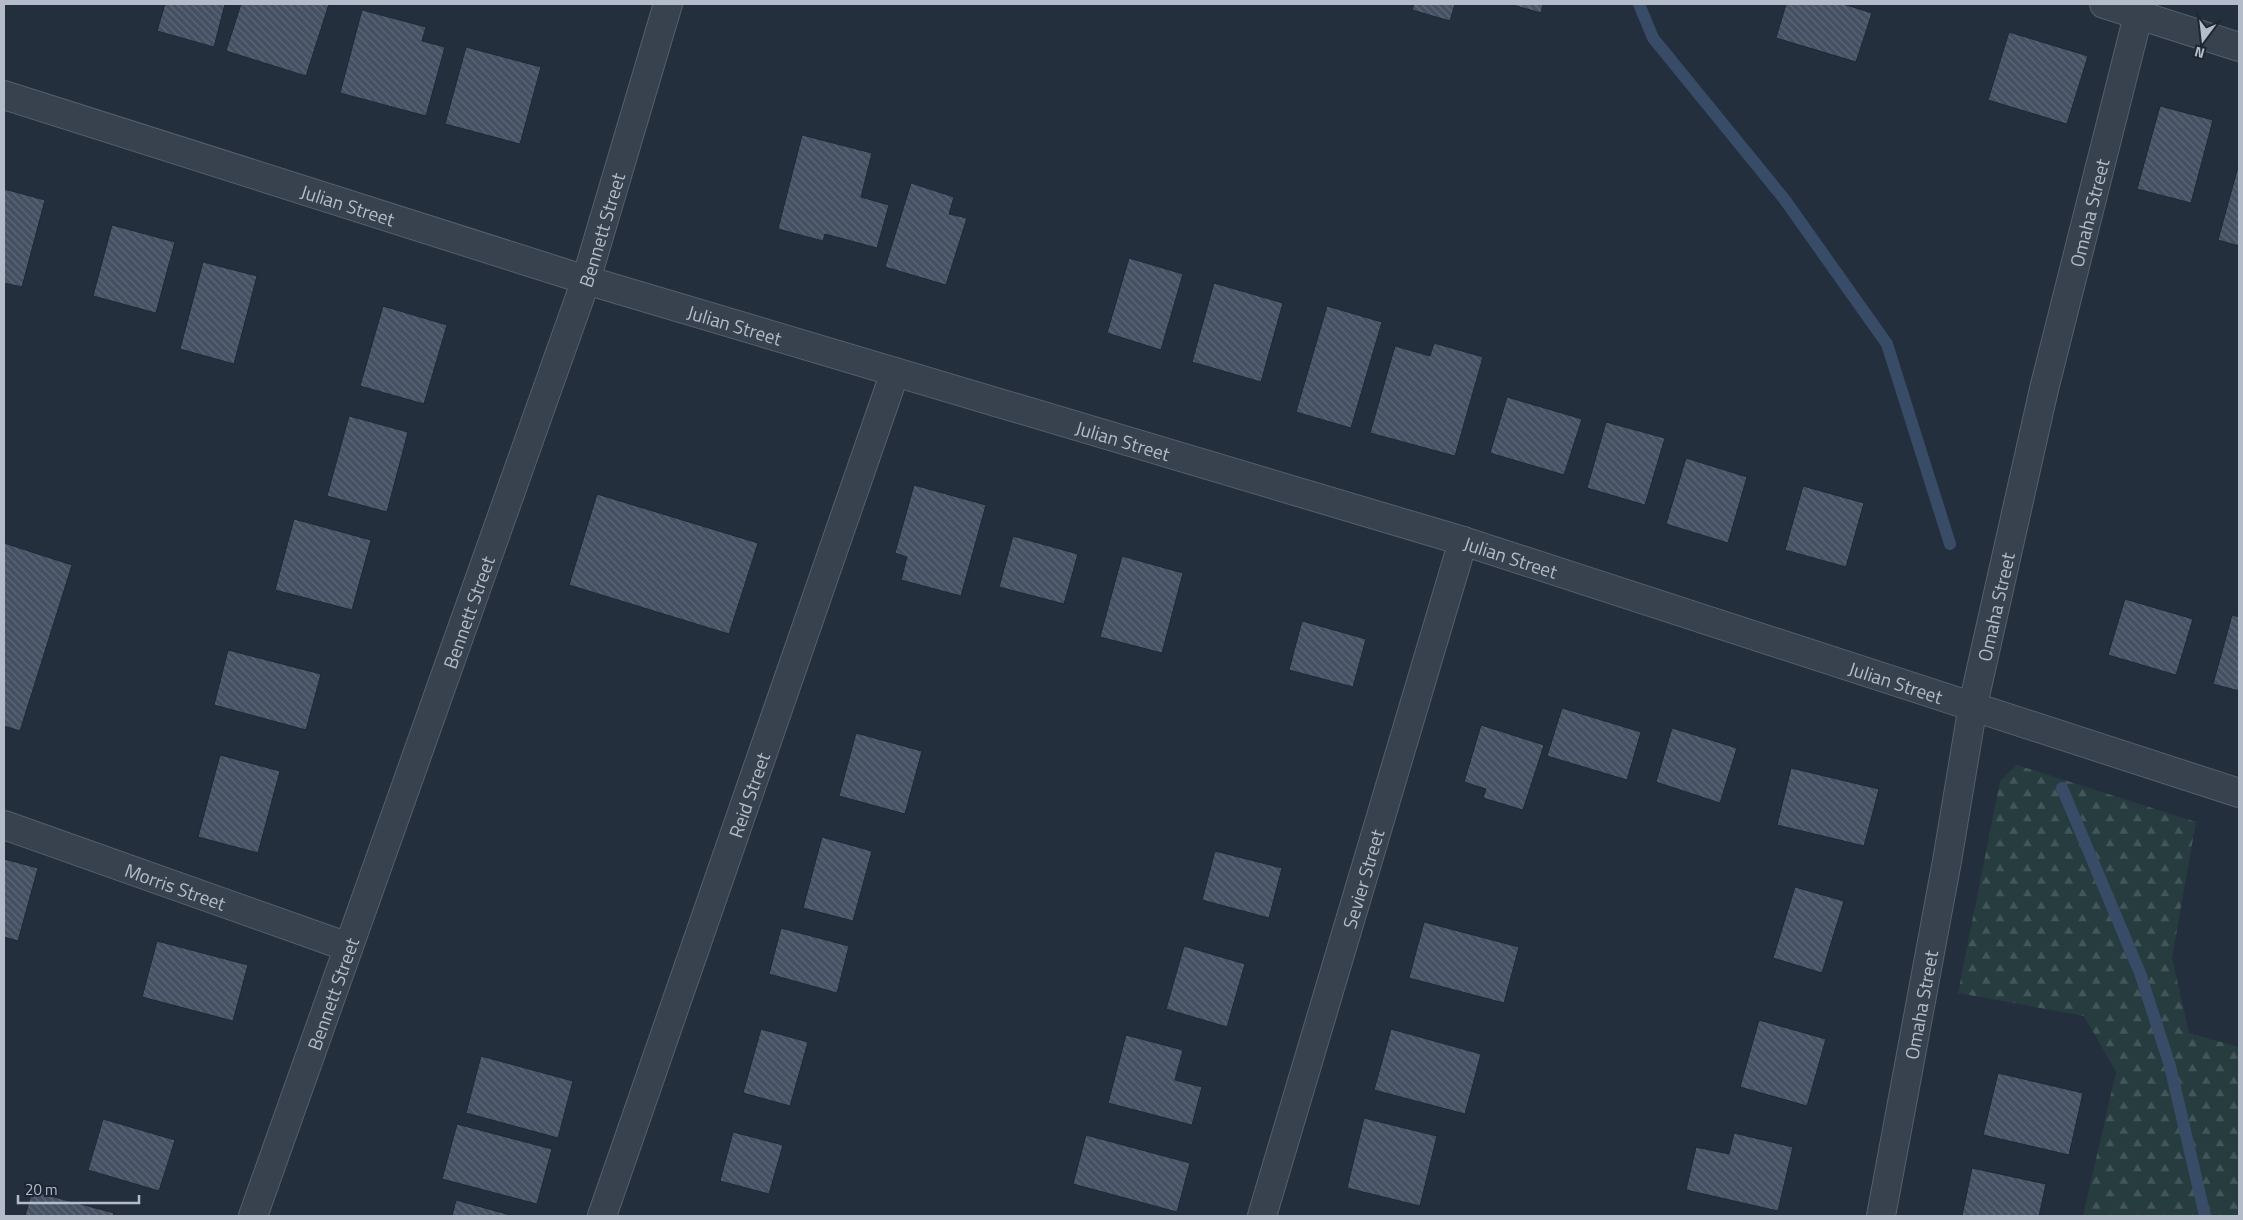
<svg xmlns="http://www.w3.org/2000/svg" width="2243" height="1220" font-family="'Titillium Web',sans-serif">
<defs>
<pattern id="forest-firs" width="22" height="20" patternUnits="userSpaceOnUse" patternTransform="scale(1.25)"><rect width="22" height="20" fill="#263c3f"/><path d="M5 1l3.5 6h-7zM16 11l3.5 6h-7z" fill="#435659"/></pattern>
<pattern id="building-back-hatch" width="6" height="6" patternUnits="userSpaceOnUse" patternTransform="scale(1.25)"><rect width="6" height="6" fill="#455162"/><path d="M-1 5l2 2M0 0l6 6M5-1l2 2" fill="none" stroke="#5d6877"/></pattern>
</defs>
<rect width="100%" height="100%" fill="#242f3e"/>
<polygon fill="url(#forest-firs)" points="2017,765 2196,822 2172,958 2189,1033 2239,1047 2239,1216 2083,1216 2116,1072 2084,1016 1958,993 2000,781"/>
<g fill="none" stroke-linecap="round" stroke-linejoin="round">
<g stroke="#394c67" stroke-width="12">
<polyline points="1639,4 1653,38 1785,200 1887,344 1950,544"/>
<polyline points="2062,788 2140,973 2170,1066 2205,1216"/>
</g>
</g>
<g fill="url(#building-back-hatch)" stroke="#1f2835">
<polygon points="165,4 225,4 214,47 157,31"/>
<polygon points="241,4 329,4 306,76 226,51"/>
<polygon points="1414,4 1455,4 1450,21 1412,10"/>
<polygon points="1509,4 1543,4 1541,13"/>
<polygon points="1786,4 1843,4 1872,13 1856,62 1776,38"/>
<polygon points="362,10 426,27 422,41 445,47 426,116 340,93"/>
<polygon points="2009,32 2088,56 2067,124 1988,100"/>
<polygon points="466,47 541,67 520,144 445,124"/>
<polygon points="2160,106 2213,120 2191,203 2137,189"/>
<polygon points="802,135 872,153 861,197 889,205 877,248 825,234 823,241 778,229"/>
<polygon points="2239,163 2239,246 2218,240"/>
<polygon points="911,183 954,197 949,214 967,218 946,285 885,267"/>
<polygon points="4,189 45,200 22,287 4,283"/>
<polygon points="112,225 175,242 156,313 93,296"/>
<polygon points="1129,258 1183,274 1161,350 1107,333"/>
<polygon points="203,262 257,276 234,364 180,349"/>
<polygon points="1214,283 1283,303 1261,382 1192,362"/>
<polygon points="383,306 447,325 424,404 360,386"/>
<polygon points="1327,306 1382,322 1351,428 1296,412"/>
<polygon points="1434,343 1483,357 1455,456 1370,433 1395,346 1430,356"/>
<polygon points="1507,397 1582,419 1564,475 1490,453"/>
<polygon points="349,416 408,432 387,512 327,496"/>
<polygon points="1606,422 1665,438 1645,505 1587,488"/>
<polygon points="1686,458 1747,477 1728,543 1666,524"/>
<polygon points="914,485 986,505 961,596 901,580 907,557 895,553"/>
<polygon points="1803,486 1864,503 1846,567 1785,550"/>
<polygon points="597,494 758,543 729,634 569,585"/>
<polygon points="294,519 371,540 352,610 275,590"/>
<polygon points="1013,536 1078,554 1064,604 999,587"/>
<polygon points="4,543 72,565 20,731 4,726"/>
<polygon points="1122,556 1183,573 1162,653 1100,637"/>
<polygon points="2125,599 2193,619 2176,675 2108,655"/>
<polygon points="2232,615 2239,617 2239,691 2213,684"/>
<polygon points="1302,621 1366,639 1353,687 1289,670"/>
<polygon points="228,650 321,674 306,730 214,705"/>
<polygon points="1562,708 1641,732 1627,780 1547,756"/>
<polygon points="1481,725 1544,745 1523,810 1483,798 1486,789 1464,782"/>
<polygon points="1672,728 1737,748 1720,803 1656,782"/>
<polygon points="856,733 922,751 905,814 839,796"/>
<polygon points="220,755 280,771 258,853 198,837"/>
<polygon points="1791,768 1879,789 1864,846 1777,825"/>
<polygon points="822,837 872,851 853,921 803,908"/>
<polygon points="1215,851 1282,868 1269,918 1202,900"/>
<polygon points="4,859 38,868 18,941 4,937"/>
<polygon points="1795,887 1844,901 1822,973 1773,958"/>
<polygon points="1424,922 1519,947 1504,1003 1409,978"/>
<polygon points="781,928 849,946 837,993 769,974"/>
<polygon points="157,941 248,965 233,1021 142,997"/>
<polygon points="1184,946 1245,964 1227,1027 1166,1009"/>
<polygon points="1759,1020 1826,1039 1807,1106 1740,1087"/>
<polygon points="761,1029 808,1042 790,1106 743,1093"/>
<polygon points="1391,1029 1481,1054 1465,1114 1374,1090"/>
<polygon points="1126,1035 1183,1050 1175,1080 1202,1087 1192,1125 1108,1103"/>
<polygon points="481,1056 573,1081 558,1138 466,1113"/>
<polygon points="1998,1073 2083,1093 2069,1155 1983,1135"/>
<polygon points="1364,1118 1437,1136 1420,1206 1347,1188"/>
<polygon points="103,1119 175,1140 159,1191 88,1170"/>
<polygon points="457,1124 552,1149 537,1204 442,1179"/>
<polygon points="733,1132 783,1145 769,1194 720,1181"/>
<polygon points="1734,1133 1793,1147 1778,1211 1686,1190 1696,1147 1729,1154"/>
<polygon points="1086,1135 1190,1163 1177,1212 1073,1184"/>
<polygon points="1972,1168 2046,1184 2039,1216 1962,1216"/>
<polygon points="32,1191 114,1213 113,1216 25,1216"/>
<polygon points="456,1200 514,1216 452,1216"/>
</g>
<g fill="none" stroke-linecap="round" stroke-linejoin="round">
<g stroke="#565f6c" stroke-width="30">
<g id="minor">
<polyline points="2104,4 2239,47"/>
<path id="s1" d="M4,95L586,280L1463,541L2239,793"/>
<path id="s2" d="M4,825L348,947"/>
<path id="s3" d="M602,1216L895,372"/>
<path id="s4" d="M1262,1216L1463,541"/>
<path id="s5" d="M1881,1216L1947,861L1973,705L2044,389L2141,4"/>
</g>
</g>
<g stroke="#565f6c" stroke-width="30">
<g id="tertiary">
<path id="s6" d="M253,1216L586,280L668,4"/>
</g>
</g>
<use href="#minor" stroke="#38414e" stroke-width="28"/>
<use href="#tertiary" stroke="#38414e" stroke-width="28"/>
</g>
<g text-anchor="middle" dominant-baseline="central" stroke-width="4" stroke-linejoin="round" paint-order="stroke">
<g font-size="19" fill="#b4bcc9" stroke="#1d2633">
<text stroke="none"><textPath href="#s1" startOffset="361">Julian Street</textPath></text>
<text stroke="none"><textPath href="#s5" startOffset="1025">Omaha Street</textPath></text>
<text stroke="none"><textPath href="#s6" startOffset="1046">Bennett Street</textPath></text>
<text stroke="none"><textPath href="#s1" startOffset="766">Julian Street</textPath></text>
<text stroke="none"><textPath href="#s1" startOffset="1171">Julian Street</textPath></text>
<text stroke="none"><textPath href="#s1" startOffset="1576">Julian Street</textPath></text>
<text stroke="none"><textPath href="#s5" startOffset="620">Omaha Street</textPath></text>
<text stroke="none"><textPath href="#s6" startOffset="641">Bennett Street</textPath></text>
<text stroke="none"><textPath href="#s1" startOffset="1981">Julian Street</textPath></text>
<text stroke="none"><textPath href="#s3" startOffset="446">Reid Street</textPath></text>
<text stroke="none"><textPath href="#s4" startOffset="352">Sevier Street</textPath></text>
<text stroke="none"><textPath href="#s2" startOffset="182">Morris Street</textPath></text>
<text stroke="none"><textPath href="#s6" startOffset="236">Bennett Street</textPath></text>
<text stroke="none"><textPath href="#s5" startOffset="215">Omaha Street</textPath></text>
</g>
</g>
<rect width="2243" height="1220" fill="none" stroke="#b4bcc9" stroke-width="10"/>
<g transform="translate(2203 40) rotate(195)" stroke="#1d2633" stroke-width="4" paint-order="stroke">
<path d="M0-4L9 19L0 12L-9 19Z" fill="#b4bcc9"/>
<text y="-8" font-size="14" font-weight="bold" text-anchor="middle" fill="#b4bcc9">N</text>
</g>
<path d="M18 1195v8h121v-8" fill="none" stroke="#b4bcc9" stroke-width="2.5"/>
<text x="25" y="1195" font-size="15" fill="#b4bcc9" stroke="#1d2633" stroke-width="4" paint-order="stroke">20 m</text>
</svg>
